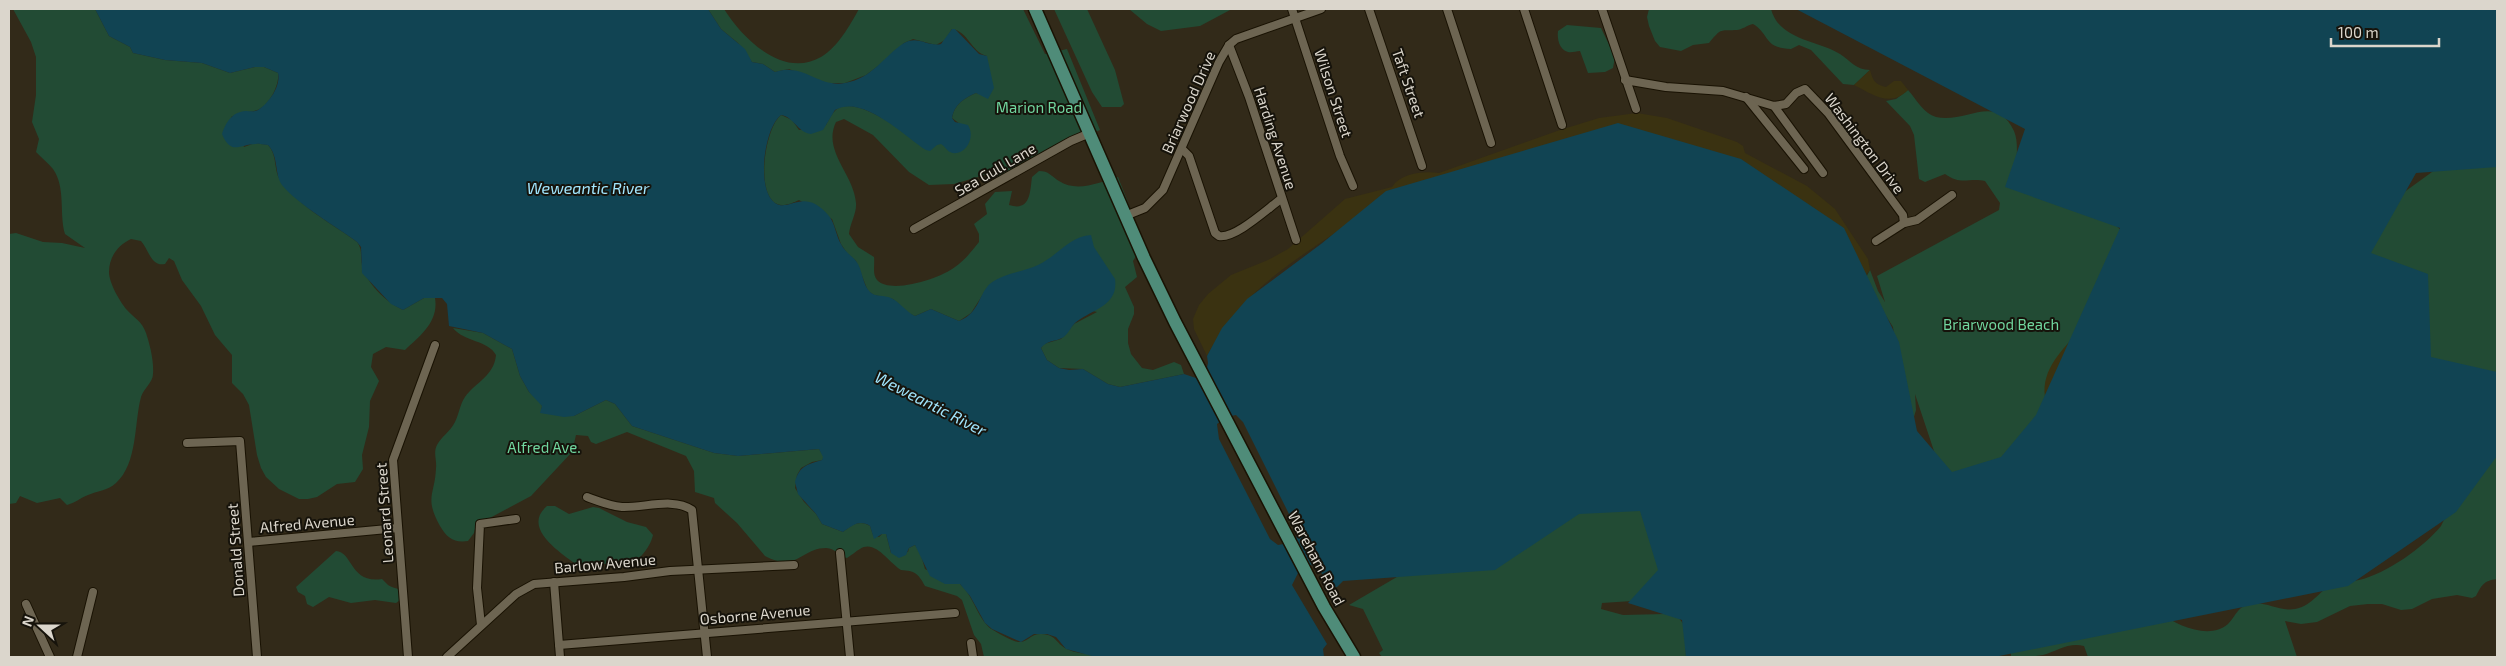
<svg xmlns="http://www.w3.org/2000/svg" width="2506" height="666" font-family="'Exo 2',sans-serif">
<rect width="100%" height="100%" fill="#322a19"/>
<g fill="#224b34" fill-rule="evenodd">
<path d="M13,9H95L109,36L130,47L133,53L165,60L202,63L230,73L255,67H264L278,73C280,85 268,109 254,111C245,113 239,112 231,117L244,147L255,143L268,145C278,156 273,171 281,181C298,206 333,224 357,242C363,250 360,256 362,265C366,283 386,302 403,310L424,298H435C439,322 420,336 405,350L386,347L373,354L371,367L379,381L370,401L369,427L362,455L363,469L355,482L337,484L317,497L308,499H299L279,489L266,477L261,468L257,455L249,405L243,394L232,383V355L215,335L201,306L182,280L174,261L169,258L165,264C151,267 149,250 141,241L131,239C118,245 109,257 109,272C109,283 120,302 127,310C134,318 142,321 146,333C150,345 154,361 153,374C153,382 144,388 141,397C134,423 138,463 116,483C107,491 97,491 88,495C80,498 75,503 67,505L60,498L37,503L20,496L16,503L9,504V234L16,233L43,242L62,243L85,248L65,234C59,214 66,187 53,169C48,163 41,157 36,152L39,139L32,122L36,95V57L31,42Z"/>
<path d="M708,9H724C743,39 783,79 821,57C838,47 850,25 859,9H1023L1045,54L1067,49L1100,130L1060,149L1003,182L988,174L954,184L929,185L909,172L873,135L844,119L836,122C822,151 854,174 856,203C857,213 850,223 849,234L858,247L874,257C875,265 872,274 877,280C891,295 941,278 955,267C964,261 972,251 979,242V234L974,224L987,214L985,204L995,192L1012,191L1009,205C1031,212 1030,191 1032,177L1039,171C1049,171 1051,176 1059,181C1077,193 1100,182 1118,177L1144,243L1133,261L1137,277L1125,287L1134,307V314L1128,329V343L1131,354L1142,368L1153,370L1174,362L1181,365L1184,374L1120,387L1108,384L1083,369L1059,368L1047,360L1041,348L1044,344L1061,339L1074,324L1097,312L987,288L971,313L959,321L931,309L915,316L908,313L893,299L874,295L868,291L856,261L847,253L841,244L832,219L799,200C793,203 783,207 777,204C755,194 765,128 781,115L792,120L799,130L826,125C830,118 833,110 841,107C861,101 897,127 912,138L960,124L952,118C954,105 964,98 976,93L982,95L987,56C971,52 968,31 952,29L945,40L936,45L913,39L904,43L886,60L866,75L845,83H823L789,69L775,72L763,64L752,62L738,43L721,29Z"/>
<polygon points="1054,9 1087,9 1115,70 1124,104 1121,107 1102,107 1092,92"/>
<polygon points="1129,9 1248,9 1230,10 1200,26 1161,31 1147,24"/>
<path d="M1649,9H1771C1779,40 1817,40 1840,54C1851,61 1856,70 1870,70L1854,85L1843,84L1811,50L1799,45L1791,49C1763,48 1770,34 1753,24C1748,25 1741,30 1737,30C1720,31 1722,27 1709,43L1693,45L1681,51L1660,47L1655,41L1649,26L1647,17Z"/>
<path d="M1567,25L1601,28L1615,57L1613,68L1605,72L1588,73L1580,51C1576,51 1571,53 1568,52C1559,50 1557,38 1558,31Z"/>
<path d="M1908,90C1916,99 1924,114 1936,117C1966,124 1996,92 2014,131C2020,145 2014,161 2019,176L2035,181L2058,179L2086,196L2105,213L2135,246L2138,274L2122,313L2087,380L2055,432L2008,476L1973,486L1952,481L1945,473L1931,467L1919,453L1911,427L1899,409L1893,383L1895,341L1893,327L1864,281L1870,270L1878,291L1885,302L1877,276L1999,210L2000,203L1985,181C1969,177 1962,186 1945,174L1925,182L1919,179L1914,135L1910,126L1886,101L1896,99ZM1915,394L1935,454C1926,445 1921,434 1911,427L1916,410Z"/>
<polygon points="2497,125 2497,381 2424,369 2360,243 2403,193"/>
<path d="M453,328L483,333L512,349L520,376L529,392L539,400L542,406L541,412L574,416L606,400L615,404L632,426L714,453L738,456L819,449L824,457L822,460L812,462L801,468L797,475L795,488L804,502L816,514L822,524L843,532C851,525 860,519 870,526L873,535L879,537L882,534H886L891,553L908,552L909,548L915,545L920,552L925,569L953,584H960C974,596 978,621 993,630C1000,634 1014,643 1021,642C1030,640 1032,633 1042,634C1057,635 1056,644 1067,649C1082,657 1107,652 1116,657H984L981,644L974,635L962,600L957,596L925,586C918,573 915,571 901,570C889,563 875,539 860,549C856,551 852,555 847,558C839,557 836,548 826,548C801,548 797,573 765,556L737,523L715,503L714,498L695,492L694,471L686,456L627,432L596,444L591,442L588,436L576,435L572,452L531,496L486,520L477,521L474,533L468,541C454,543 447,538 440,526C424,497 435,495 436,468C437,460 433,453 437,445C441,437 450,432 455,422C459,414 460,404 465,397C476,382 494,376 496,355C488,340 464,342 453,328Z"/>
<path d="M2497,413V579C2483,581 2482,585 2476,596L2472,598L2457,595L2432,599L2412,609L2401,610L2382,604H2368L2350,606L2317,622L2301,624L2285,621L2297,657H2088L2084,646C2069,642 2057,651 2043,655C2032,657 2022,657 2011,657V651L2161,613C2177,626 2210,640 2228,624C2236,616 2237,607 2250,604C2264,600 2280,612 2295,609C2313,606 2320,589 2336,582C2343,580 2351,582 2359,580C2386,574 2424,547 2441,526Z"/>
<polygon points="1636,496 1660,572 1632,601 1602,603 1601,609 1623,615 1665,614 1678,617 1685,626 1686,657 1382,657 1379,653 1383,650 1363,609 1349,605 1402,574 1570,515"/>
<path d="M547,506H555L569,514L593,507L599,508L627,522L646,527L653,535C650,549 635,567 620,566C615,566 610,564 604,564C596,563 589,567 581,568C564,555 520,529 547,506Z"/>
<path d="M336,551C353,552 350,584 382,579C384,581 386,583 388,585C398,591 399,584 400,600L396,603L375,600L351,603L329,597L313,607L307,604L305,596L298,592L296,587Z"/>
</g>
<g fill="#3a3211">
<path d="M1870,70C1873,80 1874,84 1886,87L1894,81H1901L1908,90C1890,108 1872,94 1854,85Z"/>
<path d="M1637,113L1667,118L1737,142L1743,146L1745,153L1807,186L1835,209L1868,259L1870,270L1866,275L1338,231C1281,269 1240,295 1207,356L1194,329L1193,319L1199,305L1208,294L1231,275L1268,260L1288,249L1345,199L1392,187C1401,173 1423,171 1439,173L1560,130L1599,118Z"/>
<path d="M2081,329L2045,397C2041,369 2063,349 2081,329Z"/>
</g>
<path fill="#114453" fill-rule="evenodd" d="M95,9H708L721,29L745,49L752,62L763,64L775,72C779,71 785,69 790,70C810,71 823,87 845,83C873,78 884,56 904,43C918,35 928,47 941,44L952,29H955L979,54L987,56L994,88L988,99L976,93C964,98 954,105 952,118L955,122L968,125C977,140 962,158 950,152C947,151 945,146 941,144L937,145L930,151L926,150C904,136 863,94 835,110L823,130L811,134C797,132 794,117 781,115C764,128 756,190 775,203C789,213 804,186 829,216C835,223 836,236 841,244C845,252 851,255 856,261C863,270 862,284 870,292C875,297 884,295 891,298C900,302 906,312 915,316L931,309L959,321C980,313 979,292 991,283C1004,273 1023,272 1038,265C1056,257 1070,236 1091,235L1094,247L1115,279C1119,307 1089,310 1075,323C1070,328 1068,335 1062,338C1054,342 1047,340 1041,348L1047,360L1059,368L1069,370L1083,369L1108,384L1120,387L1184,374L1196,378L1205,376L1208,363L1207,356L1222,328L1247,299L1321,244L1386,191L1618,123L1741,159L1844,228L1899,342L1917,431L1952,472L2001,457L2036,415L2120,228L2005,187L2025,129L1796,9H2497V167L2416,173L2371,253L2428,274L2431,357L2497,372V456L2456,512L2348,586L1994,657H1686L1682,620L1628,603L1658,570L1640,511L1579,514L1495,570L1343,581L1337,587L1330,588L1318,567L1307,564L1298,573L1292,585L1327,644L1323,649L1324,657H1116L1092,656L1066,649L1056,637L1047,634H1034L1021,642L992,629L985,623L970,596L960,584H945L930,576L915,545L909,548L906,555L899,558L891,553L886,534H882L874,539L870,526C859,519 852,526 843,532L822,524L816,514L798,494L795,482C799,466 808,464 822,460L823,457L819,449L738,456L714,453L632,426L615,404L606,400L574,416L564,417L540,413L542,406L529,392L520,376L512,349L483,333L449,326L447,304L442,298H424L403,310L391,304L362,273L361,247L357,242C337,227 297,204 282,185C274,173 279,157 268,145C264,145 260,143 256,144C240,144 231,156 222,134C226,122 232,112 246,111C250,111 254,112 258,110C269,103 281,86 278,73L264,67H255L230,73L202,63L165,60L133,53L130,47L109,36ZM1236,415L1243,422L1298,532L1295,542L1278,545L1270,539L1219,439L1217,424L1226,417Z"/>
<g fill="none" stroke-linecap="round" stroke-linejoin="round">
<g stroke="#191203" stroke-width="10">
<g id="street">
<polyline points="1292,9 1340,156 1353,186"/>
<polyline points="1369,9 1422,166"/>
<polyline points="1447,9 1491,143"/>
<polyline points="1524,9 1562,125"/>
<polyline points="1602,9 1636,109"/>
<polyline points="1229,45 1249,97 1296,240"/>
<polyline points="1625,80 1666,87 1723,91 1774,106 1786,104 1796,93 1805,89 1828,113 1903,215 1904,223"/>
<polyline points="1746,97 1804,169"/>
<polyline points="1774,106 1823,173"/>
<path d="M1182,149L1189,156L1215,233L1219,236C1235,239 1267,209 1281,199"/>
<polyline points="1125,216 1145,208 1163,190 1219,62 1229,45 1236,39 1321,9"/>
<polyline points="914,229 1071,141 1090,133"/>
<polyline points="1876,241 1904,223 1917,220 1952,195"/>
<polyline points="187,443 240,441 257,657"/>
<path d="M587,497C598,501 610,506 622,507C644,508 673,497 692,510L707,657"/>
<polyline points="249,542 398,528"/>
<polyline points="840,553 850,657"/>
<polyline points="554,582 560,657"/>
<polyline points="26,604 50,657"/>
<polyline points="481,625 477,588 480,524 516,519"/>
<polyline points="971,643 973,657"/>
<polyline points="559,645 955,613"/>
<polyline points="77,657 93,592"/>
<polyline points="408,657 393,460 435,345"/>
<polyline points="447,657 516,594 534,584 624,577 670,571 794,565"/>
</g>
</g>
<g stroke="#191203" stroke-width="15">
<polyline id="primary" points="1035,9 1144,258 1175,322 1324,607 1354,657"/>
</g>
<use href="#street" stroke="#6d6552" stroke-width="8"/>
<use href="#primary" stroke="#4f8c79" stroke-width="12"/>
</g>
<g text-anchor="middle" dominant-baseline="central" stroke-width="4" stroke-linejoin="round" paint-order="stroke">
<g font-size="15" fill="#dbd6cc" stroke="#16130b">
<text transform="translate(1409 83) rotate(71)">Taft Street</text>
<text transform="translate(1334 93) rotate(72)">Wilson Street</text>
<text transform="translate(1188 102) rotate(-66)">Briarwood Drive</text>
<text transform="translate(1276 138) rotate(72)">Harding Avenue</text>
<text transform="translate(1865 143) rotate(53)">Washington Drive</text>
<text transform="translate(995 169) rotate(-30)">Sea Gull Lane</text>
<text transform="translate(384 513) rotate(-94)">Leonard Street</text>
<text transform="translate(307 523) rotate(-5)">Alfred Avenue</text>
<text transform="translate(235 550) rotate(-94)">Donald Street</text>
<text transform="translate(1317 558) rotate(62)">Wareham Road</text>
<text transform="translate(605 563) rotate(-5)">Barlow Avenue</text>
<text transform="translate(755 614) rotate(-5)">Osborne Avenue</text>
</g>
<g font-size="15" fill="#71d79f" stroke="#16130b">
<text x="1039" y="107">Marion Road</text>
<text x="2001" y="324">Briarwood Beach</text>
<text x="544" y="447">Alfred Ave.</text>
</g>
<g font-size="16" font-style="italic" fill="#a1e6fe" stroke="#16130b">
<text x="588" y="187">Weweantic River</text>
<text transform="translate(931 403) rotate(27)">Weweantic River</text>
</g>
</g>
<rect width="2506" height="666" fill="none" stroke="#dbd6cc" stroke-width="20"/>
<g transform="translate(40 626) rotate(291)" stroke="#16130b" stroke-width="4" paint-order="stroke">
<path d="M0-4L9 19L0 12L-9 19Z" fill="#dbd6cc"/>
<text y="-8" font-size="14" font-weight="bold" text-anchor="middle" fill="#dbd6cc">N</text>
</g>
<path d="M2331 38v8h108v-8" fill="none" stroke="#dbd6cc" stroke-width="2.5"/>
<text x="2338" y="38" font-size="15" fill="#dbd6cc" stroke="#16130b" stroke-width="4" paint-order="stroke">100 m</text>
</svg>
